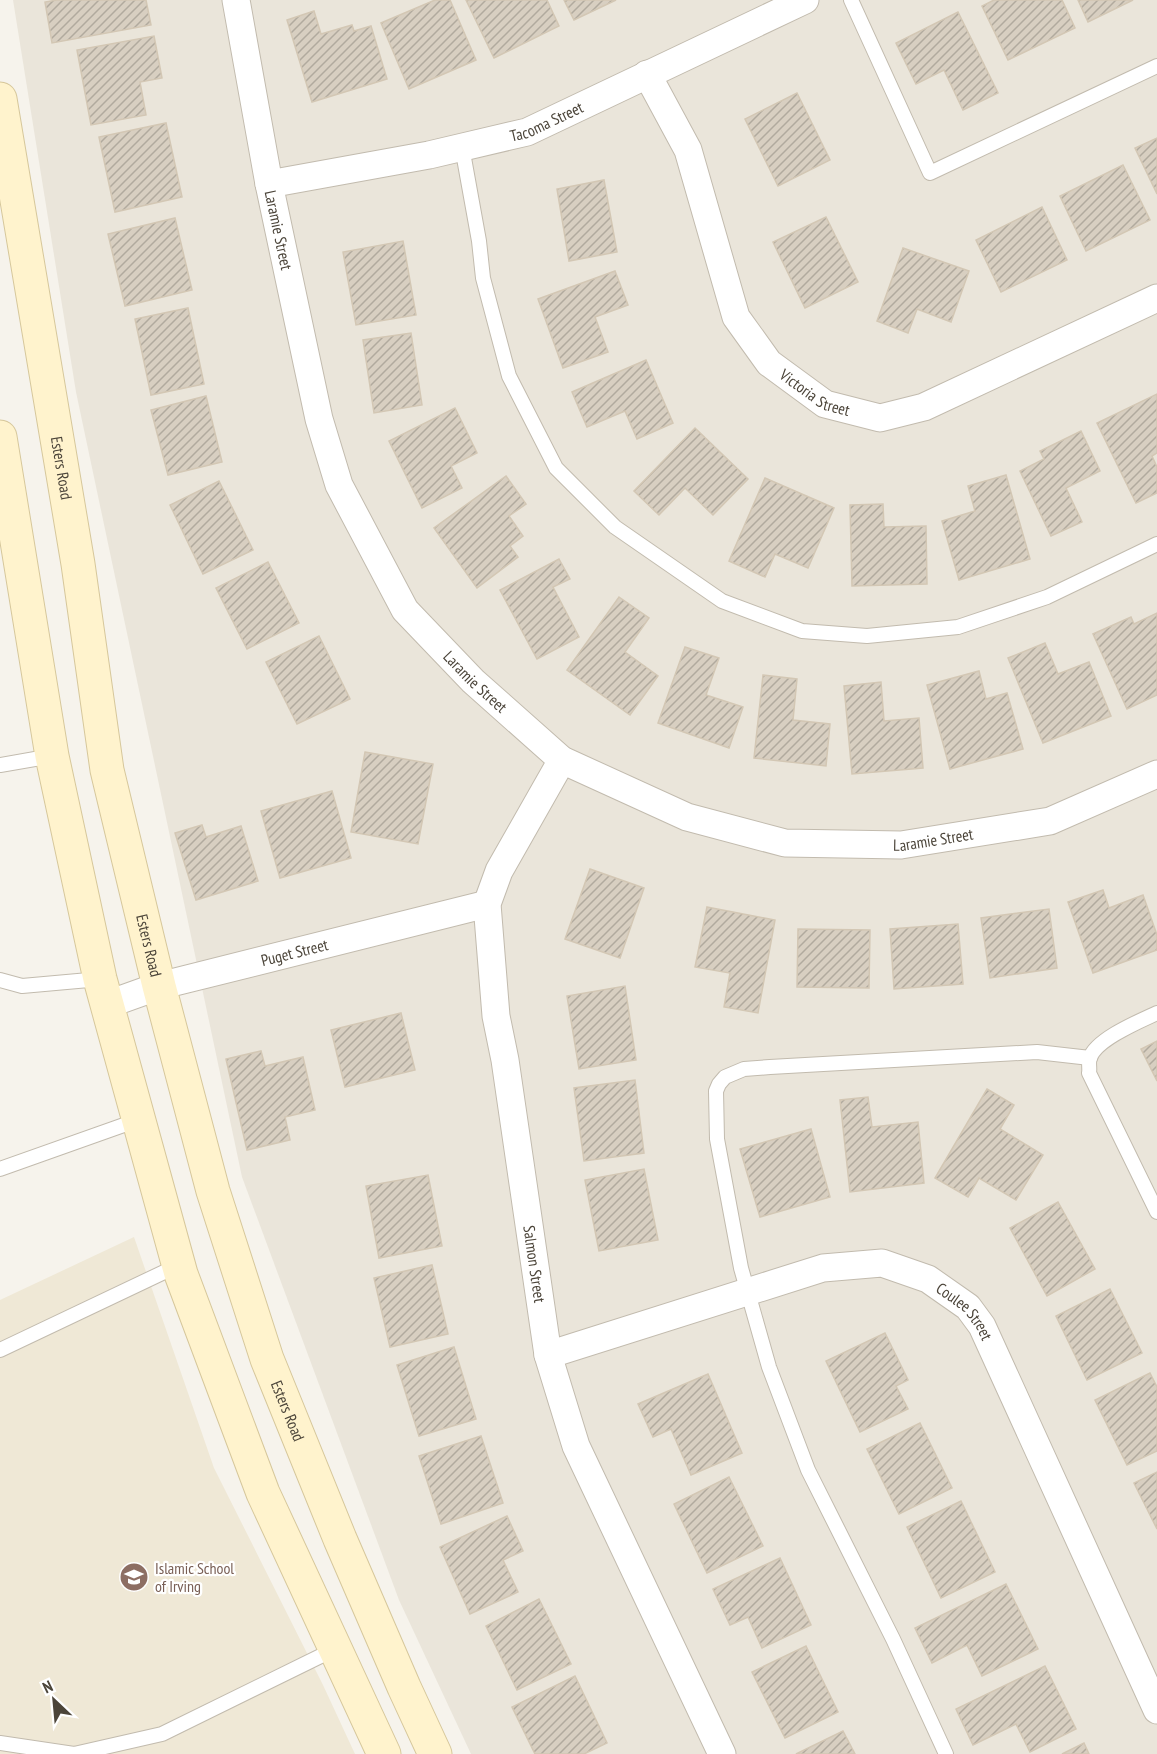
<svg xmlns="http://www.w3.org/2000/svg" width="1157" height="1754" font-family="'PT Sans Narrow',sans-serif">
<defs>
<pattern id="building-hatch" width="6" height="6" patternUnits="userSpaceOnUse" patternTransform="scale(1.5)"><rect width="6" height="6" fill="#d8cfc1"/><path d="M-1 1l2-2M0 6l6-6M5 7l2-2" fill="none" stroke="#b1aa9e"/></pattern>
</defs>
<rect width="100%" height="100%" fill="#f6f3ec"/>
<polygon fill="#eae5da" points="13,0 1157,0 1157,1754 471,1754 399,1600 242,1177 76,392"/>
<polygon fill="#efe8d6" points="134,1237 214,1468 323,1685 355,1754 0,1754 0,1300"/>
<g fill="url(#building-hatch)" stroke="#d3c7b4" stroke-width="1.5">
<polygon points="57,0 146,0 151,25 52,43 45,2"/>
<polygon points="435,0 450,0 476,60 409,89 381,23"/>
<polygon points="466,0 547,0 559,26 494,58"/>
<polygon points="564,0 616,0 574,20"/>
<polygon points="994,0 1062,0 1075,28 1008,60 982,6"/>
<polygon points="1078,0 1133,0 1088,22"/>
<polygon points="314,11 321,34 352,25 354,31 371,26 387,79 312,102 287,20"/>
<polygon points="958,12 998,93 963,110 944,70 916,84 896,43"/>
<polygon points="154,36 162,78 140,82 146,115 91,125 77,50"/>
<polygon points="797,93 830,160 778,186 745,119"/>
<polygon points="166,123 182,197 115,212 99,137"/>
<polygon points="1157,138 1157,194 1135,148"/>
<polygon points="1123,165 1150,220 1086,251 1060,196"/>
<polygon points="604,180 617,252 569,261 557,189"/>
<polygon points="1042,207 1067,260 1001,292 976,240"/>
<polygon points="826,217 858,282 805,308 773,242"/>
<polygon points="175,218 192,290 125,306 108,234"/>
<polygon points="403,241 416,315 356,325 343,252"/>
<polygon points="903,248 969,271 951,322 917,309 908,333 877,321"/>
<polygon points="615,271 628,305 595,317 608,352 563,368 538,299"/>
<polygon points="188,308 204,384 151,395 135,319"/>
<polygon points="411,333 422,405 374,413 363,340"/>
<polygon points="646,360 673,423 637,439 625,411 587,427 572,392"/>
<polygon points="1157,394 1157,453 1152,456 1157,467 1157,493 1136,503 1097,423"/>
<polygon points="206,396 222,462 168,475 151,410"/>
<polygon points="455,408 477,453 451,466 462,488 422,508 389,441"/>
<polygon points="695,428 748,479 713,515 685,488 659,515 634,491"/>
<polygon points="1081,431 1100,471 1066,488 1082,522 1051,536 1020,471 1044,459 1040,451"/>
<polygon points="1006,475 1030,559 959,580 942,521 975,511 968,486"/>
<polygon points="506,476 526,504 509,516 523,536 510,546 518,557 477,588 434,528"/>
<polygon points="765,478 834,508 808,568 775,554 765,577 729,561"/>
<polygon points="219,481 253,550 203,574 170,505"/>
<polygon points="883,504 884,527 926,526 927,584 852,586 850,505"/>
<polygon points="559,559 570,579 553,587 579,637 537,659 500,590"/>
<polygon points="268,562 299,623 247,649 216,588"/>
<polygon points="619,597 649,618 625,652 658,676 630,715 567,670"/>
<polygon points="1157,613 1157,695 1127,709 1093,634 1131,617 1134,624"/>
<polygon points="319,636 350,699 297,724 266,662"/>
<polygon points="1045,643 1058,674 1089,662 1111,716 1043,743 1008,658"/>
<polygon points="685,647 719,658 706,695 743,707 729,748 658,723"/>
<polygon points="979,671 986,699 1007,693 1023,749 950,769 927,685"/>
<polygon points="763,675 797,679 793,720 830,724 826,766 754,758"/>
<polygon points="881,682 884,721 919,718 923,768 852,774 844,686"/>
<polygon points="365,752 433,764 418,844 351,832"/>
<polygon points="332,791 351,858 280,878 261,811"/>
<polygon points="202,825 206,837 241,826 258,881 196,900 175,833"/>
<polygon points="590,869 644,888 620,958 565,939"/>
<polygon points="1103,890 1109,908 1143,895 1157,935 1157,950 1093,973 1068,902"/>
<polygon points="707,907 775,920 758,1013 724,1007 730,973 695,967"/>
<polygon points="1049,909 1057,968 990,978 981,918"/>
<polygon points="958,924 963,984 894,989 890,929"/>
<polygon points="798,929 870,930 869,988 797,987"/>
<polygon points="625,986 636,1060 579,1069 567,996"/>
<polygon points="401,1013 415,1070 345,1087 331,1030"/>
<polygon points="1157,1041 1157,1081 1141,1049"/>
<polygon points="261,1051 265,1066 303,1057 315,1110 285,1117 290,1140 247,1150 226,1059"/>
<polygon points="635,1080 644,1153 584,1161 574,1088"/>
<polygon points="987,1089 1014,1105 1000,1129 1043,1155 1016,1200 979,1178 968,1197 935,1178"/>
<polygon points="868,1097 872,1127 918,1122 924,1183 850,1192 840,1100"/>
<polygon points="811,1129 830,1197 760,1217 740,1149"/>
<polygon points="644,1169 658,1240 599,1251 585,1180"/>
<polygon points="428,1175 442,1246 379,1258 366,1186"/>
<polygon points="1058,1202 1095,1269 1047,1296 1010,1228"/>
<polygon points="432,1265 448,1334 390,1347 374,1278"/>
<polygon points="1110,1289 1142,1353 1087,1380 1056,1316"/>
<polygon points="885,1333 908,1380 896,1386 908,1409 860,1432 826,1361"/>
<polygon points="454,1347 476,1419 419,1436 397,1365"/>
<polygon points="1150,1373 1157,1387 1157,1451 1127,1465 1095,1400"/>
<polygon points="708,1374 742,1453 691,1475 671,1429 653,1437 638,1404"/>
<polygon points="920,1423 952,1488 899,1514 867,1449"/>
<polygon points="481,1436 503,1503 441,1524 419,1456"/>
<polygon points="1157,1472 1157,1529 1134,1483"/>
<polygon points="729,1477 763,1546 707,1573 674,1504"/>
<polygon points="961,1501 995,1572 941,1598 907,1527"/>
<polygon points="507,1516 523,1551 503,1560 518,1592 470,1614 440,1547"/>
<polygon points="780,1558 811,1625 762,1648 748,1617 730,1625 713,1589"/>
<polygon points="1006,1584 1038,1649 982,1676 967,1645 932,1663 915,1628"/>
<polygon points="539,1599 571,1664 517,1690 486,1626"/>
<polygon points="806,1646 838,1712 785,1738 752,1672"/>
<polygon points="1045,1666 1076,1729 1030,1752 1016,1724 973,1745 956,1709"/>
<polygon points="575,1676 607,1743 584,1754 535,1754 512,1707"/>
<polygon points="843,1731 855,1754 796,1754"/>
<polygon points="1084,1743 1089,1754 1062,1754"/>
</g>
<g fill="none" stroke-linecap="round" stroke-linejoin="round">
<g stroke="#c2bbae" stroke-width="16">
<g id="lane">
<polyline points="851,0 930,173 1157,66"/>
<polyline points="462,147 479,241 483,278 509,376 556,468 615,527 722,601 802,631 867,636 958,627 1047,597 1157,544"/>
<polyline points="0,765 52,756"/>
<polyline points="0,980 22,986 100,979"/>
<path d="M1157,1013C1140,1021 1096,1039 1090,1058C1088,1062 1090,1069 1089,1073L1157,1212"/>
<polyline points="0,1169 138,1120"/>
<polyline points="0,1350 179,1265"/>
<polyline points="0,1743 74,1754 162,1734 335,1649"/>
<polyline points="946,1754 893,1639 808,1470 769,1367 741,1268 717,1139 716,1091 719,1084 725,1077 744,1069 770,1067 1037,1052 1090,1058"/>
</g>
</g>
<g stroke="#c2bbae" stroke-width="29">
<g id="street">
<path id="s1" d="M236,0L269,184L319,419L339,485L405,610L473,681L562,760L687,817L785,843L901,845L1050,821L1157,774"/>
<path id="s2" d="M647,74L688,150L736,317L769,363L825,404L880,418L924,407L1157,298"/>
<path id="s3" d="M269,184L429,155L527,132L805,0"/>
<path id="s4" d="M562,760L499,871L487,904L496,1016L505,1060L548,1355L576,1446L722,1754"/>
<path id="s5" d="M106,1005L159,986L487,904"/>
<path id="s6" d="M548,1355L823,1268L882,1263L928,1279L968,1307L982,1326L1157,1710"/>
</g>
</g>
<g stroke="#d6c79b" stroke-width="35">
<g id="secondary">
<path id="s7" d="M0,99L78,564L107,770L159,986L213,1191L267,1359L340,1539L404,1687L435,1754"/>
<polyline points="0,437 52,756 100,979 181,1274 263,1493 384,1754"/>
</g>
</g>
<use href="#lane" stroke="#fff" stroke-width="14"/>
<use href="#street" stroke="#fff" stroke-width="27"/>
<use href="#secondary" stroke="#fff3cd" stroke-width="33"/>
</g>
<defs>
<g id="school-disc" transform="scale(1.5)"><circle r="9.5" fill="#8d6e63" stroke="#fff"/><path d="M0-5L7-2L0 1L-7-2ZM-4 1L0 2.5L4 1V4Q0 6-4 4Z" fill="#fff"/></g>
</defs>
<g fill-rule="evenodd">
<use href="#school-disc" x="134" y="1577"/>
</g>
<g text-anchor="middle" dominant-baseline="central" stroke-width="4.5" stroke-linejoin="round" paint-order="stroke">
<g font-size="16" fill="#4b4439" stroke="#fff">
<text stroke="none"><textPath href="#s3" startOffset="285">Tacoma Street</textPath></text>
<text stroke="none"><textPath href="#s1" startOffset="234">Laramie Street</textPath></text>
<text stroke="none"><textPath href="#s2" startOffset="372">Victoria Street</textPath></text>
<text stroke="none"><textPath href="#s7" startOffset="374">Esters Road</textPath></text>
<text stroke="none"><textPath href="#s1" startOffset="738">Laramie Street</textPath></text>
<text stroke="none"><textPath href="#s1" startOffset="1242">Laramie Street</textPath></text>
<text stroke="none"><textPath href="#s7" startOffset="860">Esters Road</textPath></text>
<text stroke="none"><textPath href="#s5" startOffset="196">Puget Street</textPath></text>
<text stroke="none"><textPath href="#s4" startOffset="526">Salmon Street</textPath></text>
<text stroke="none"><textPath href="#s6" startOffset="446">Coulee Street</textPath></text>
<text stroke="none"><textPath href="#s7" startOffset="1346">Esters Road</textPath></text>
</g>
<g font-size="16" fill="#785e54" stroke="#fff" text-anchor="start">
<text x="155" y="1568">Islamic School<tspan x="155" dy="18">of Irving</tspan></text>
</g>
</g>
<g transform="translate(54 1700) rotate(334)" stroke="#ffffff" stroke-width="4.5" paint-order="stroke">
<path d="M0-4.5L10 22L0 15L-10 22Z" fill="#4b4439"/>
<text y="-9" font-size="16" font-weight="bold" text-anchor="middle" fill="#4b4439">N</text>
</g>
</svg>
